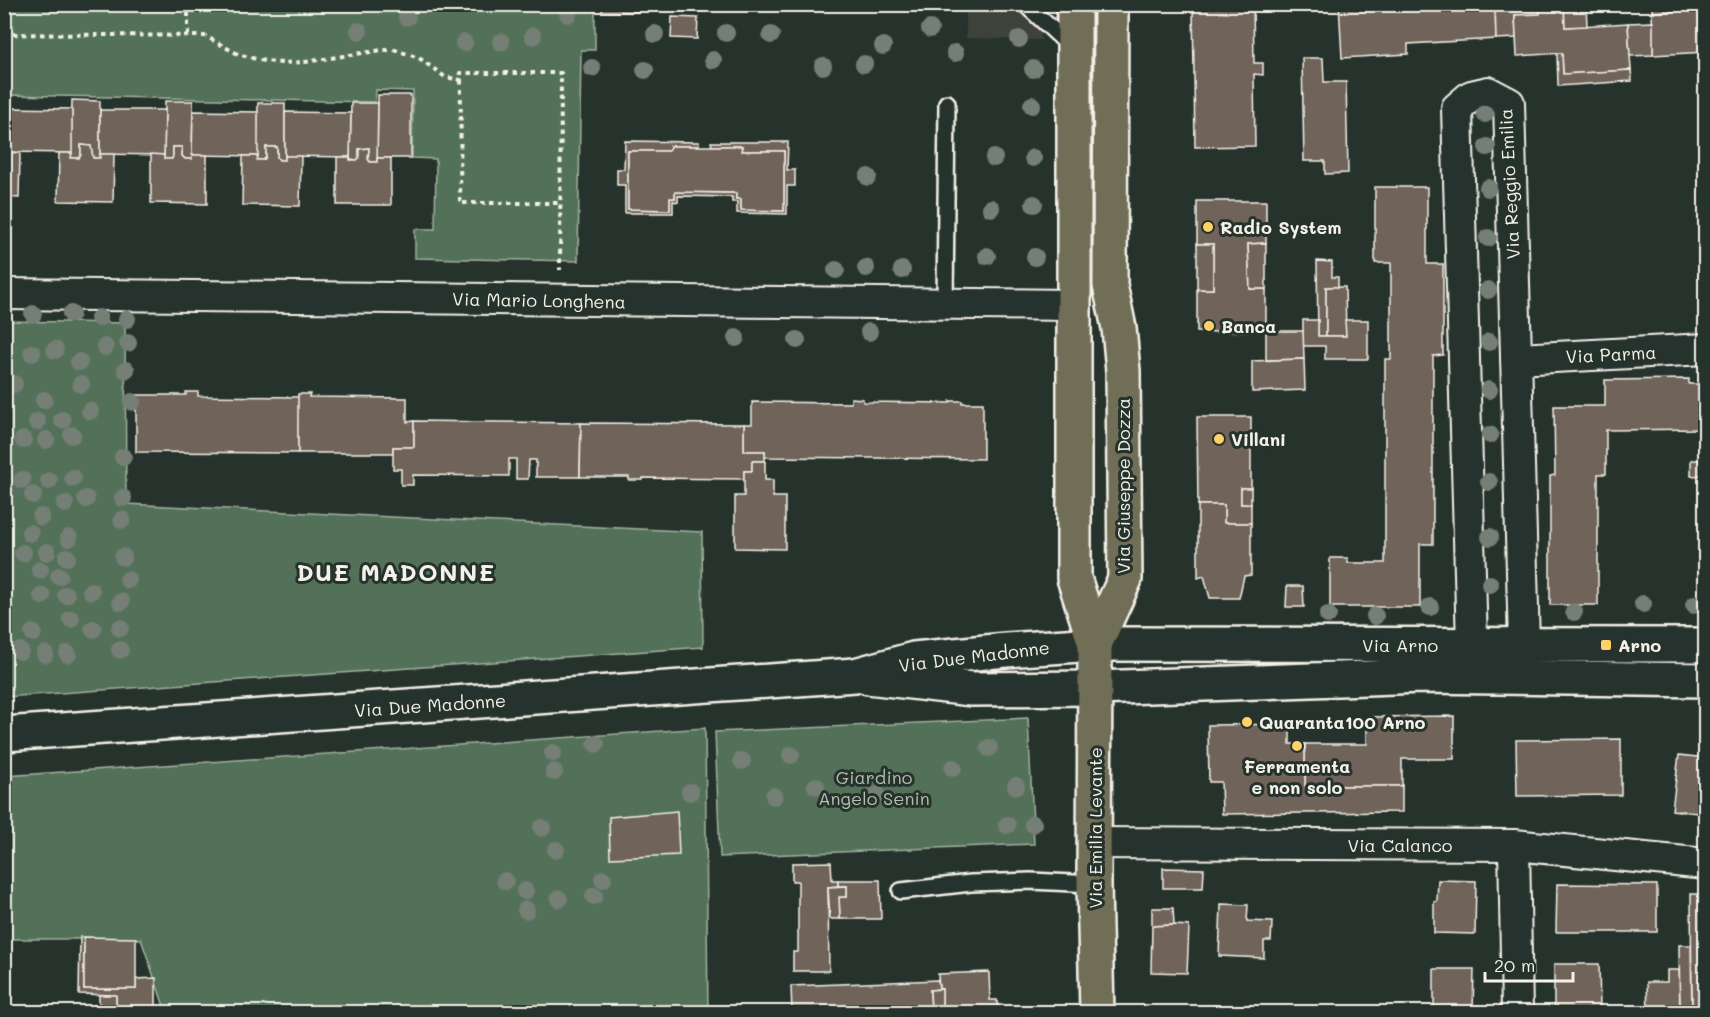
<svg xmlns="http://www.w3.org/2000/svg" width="1710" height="1017" font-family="Mali,sans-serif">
<rect width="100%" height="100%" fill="#26332d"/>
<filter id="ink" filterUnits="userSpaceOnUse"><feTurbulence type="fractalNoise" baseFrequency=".0167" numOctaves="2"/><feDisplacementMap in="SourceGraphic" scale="12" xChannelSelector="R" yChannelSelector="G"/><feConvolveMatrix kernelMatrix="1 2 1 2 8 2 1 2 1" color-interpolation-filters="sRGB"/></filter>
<g filter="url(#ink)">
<polygon fill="#3c423a" points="966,5 1042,5 1041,40 966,38"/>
<g fill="#527159" stroke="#a3b1a0" stroke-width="1.5">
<polygon points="5,4 595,5 595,50 581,50 578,261 415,258 415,229 435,229 436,159 412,158 413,91 376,90 375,102 5,95"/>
<polygon points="5,321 125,323 126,504 702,532 703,647 5,697"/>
<polygon points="1028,718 1034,844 720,857 715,732"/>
<polygon points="705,728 708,1012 166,1012 141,939 5,939 5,776"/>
</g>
<g fill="#70645a" stroke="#f4f1e8" stroke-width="1.5">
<polygon points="602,4 638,4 638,12 602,11"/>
<polygon points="715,4 743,4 743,7 715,8"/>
<polygon points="1193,4 1253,4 1254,63 1263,63 1263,75 1254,74 1255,146 1195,147"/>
<polygon points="1339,4 1495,4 1496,39 1408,44 1408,54 1342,58"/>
<polygon points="1495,4 1539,4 1540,14 1515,15 1516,38 1496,39"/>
<polygon points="1539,4 1564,4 1565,27 1628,23 1631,70 1563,74 1562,53 1517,56 1515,15 1540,14"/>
<polygon points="1564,4 1586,4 1587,26 1565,27"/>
<polygon points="1652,4 1701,4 1701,10 1652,12"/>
<polygon points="1701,4 1706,4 1706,52 1653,55 1652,12 1701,10"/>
<polygon points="672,17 698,18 697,39 671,38"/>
<polygon points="1653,22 1653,55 1630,56 1628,23"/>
<polygon points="1557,53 1562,53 1563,74 1631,70 1632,81 1558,86"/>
<polygon points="1302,58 1323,58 1324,82 1346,82 1348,173 1325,174 1325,161 1304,161"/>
<polygon points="378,95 411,95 411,158 377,158"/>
<rect x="4" y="100" width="3" height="57"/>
<polygon points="72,100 100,101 100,158 93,158 91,146 81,145 81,155 79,158 71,158"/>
<polygon points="165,101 193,101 192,159 185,159 182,156 182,147 173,147 173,156 172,159 164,159"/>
<polygon points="258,103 285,103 285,160 279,160 277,157 277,147 266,147 266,157 264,160 257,160"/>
<polygon points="351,103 378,103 377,162 370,162 368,159 369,148 359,149 359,158 357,160 350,160"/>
<polygon points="7,108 72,109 72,153 7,152"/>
<polygon points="100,110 165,110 164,155 100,154"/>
<polygon points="193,111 258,112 258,156 192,155"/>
<polygon points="285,112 351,113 350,157 285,156"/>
<polygon points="625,141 699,142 699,146 670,146 669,151 628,151 628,209 670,210 670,198 675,198 675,192 736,193 736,199 741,199 741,210 784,211 784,151 741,151 742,146 712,146 711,142 788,142 787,170 795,170 795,186 787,186 787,214 737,213 737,202 732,202 732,197 678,196 678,202 673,201 673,213 625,213 625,185 617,185 617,169 624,169"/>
<polygon points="81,145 91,146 93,158 100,158 100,154 114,154 113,202 58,201 59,153 72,153 71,158 79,158 81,155"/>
<polygon points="670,146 742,146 741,151 784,151 784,211 741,210 741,199 736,199 736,193 675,192 675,198 670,198 670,210 628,209 628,151 669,151"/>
<polygon points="173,147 182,147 182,156 185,159 192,159 192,155 207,155 207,204 151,203 151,154 164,155 164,159 172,159 173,156"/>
<polygon points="266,147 277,147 277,157 279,160 285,160 285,156 301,156 300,206 242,205 243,156 258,156 257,160 264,160 266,157"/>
<polygon points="369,148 368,159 370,162 377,162 377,158 391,158 391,205 337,205 337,157 350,157 350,160 357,160 359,158 359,149"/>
<polygon points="7,152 20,153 19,198 4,197 4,157 7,157"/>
<polygon points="1375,187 1427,187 1427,264 1443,264 1443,355 1433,356 1433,544 1420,544 1420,607 1330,607 1330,558 1348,558 1348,563 1385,563 1385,359 1391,359 1391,263 1375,263"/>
<polygon points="1197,201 1266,201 1266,243 1248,244 1250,289 1266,289 1266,331 1197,332 1197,289 1213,289 1213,244 1197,244"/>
<polygon points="1266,243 1266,289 1250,289 1248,244"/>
<rect x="1197" y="244" width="16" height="45"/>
<polygon points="1317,261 1332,262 1332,277 1338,277 1338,287 1326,287 1326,336 1318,336"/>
<polygon points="1326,287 1345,287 1346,336 1326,336"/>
<polygon points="1303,320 1318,320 1318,336 1346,336 1345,320 1368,320 1368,359 1325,359 1325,346 1303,346"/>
<polygon points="1266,331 1303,331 1304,359 1266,360"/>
<polygon points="1304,359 1305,390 1252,392 1252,361"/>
<polygon points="1689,379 1689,384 1706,384 1706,429 1606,430 1606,474 1598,474 1598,605 1550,605 1550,476 1555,475 1554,406 1605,406 1605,380"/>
<polygon points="186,392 198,392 198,396 299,397 298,453 136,452 136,395 186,395"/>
<polygon points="298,394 310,394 309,397 407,398 407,422 414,421 414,447 393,447 393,453 298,453"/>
<polygon points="851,398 863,399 863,402 950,403 950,401 962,401 962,403 983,403 983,459 765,457 765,451 744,451 744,424 752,424 752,402 851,403"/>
<polygon points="1197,417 1251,417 1251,488 1241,488 1241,504 1251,504 1251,523 1224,523 1224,505 1198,505"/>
<polygon points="414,421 581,423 580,477 536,477 536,460 529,460 528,479 516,479 516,459 509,459 509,476 413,475 413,485 401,485 401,469 393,469 393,447 414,447"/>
<polygon points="581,423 744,424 744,451 765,451 765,461 752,461 752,471 744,471 744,479 643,478 643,480 629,480 629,477 580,477"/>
<polygon points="1691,460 1706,460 1706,475 1691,476"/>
<polygon points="752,461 765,461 765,480 773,480 773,497 785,497 785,549 735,548 735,496 744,496 744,471 752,471"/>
<rect x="1241" y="488" width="10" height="16"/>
<polygon points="1198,505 1224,505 1224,523 1251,523 1251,575 1244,576 1239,598 1210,598 1204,576 1198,578"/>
<polygon points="1287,586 1303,586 1304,607 1286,607"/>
<polygon points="1454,716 1454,759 1402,759 1402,786 1305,786 1305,744 1367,744 1367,717"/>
<polygon points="1290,724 1290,744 1305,744 1305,786 1402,786 1402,812 1222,814 1221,782 1209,782 1208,725"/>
<polygon points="1621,739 1621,795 1517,796 1516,740"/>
<polygon points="1679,755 1706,758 1706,814 1672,810"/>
<polygon points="677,811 679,855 610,858 609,817"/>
<polygon points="831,862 832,880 838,880 838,886 828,887 829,971 793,971 793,952 798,952 798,881 792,881 792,863"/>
<polygon points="1163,868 1204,869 1203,888 1163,888"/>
<polygon points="838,880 880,880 881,919 840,919 839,897 847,897 847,886 838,886"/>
<polygon points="1438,880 1476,881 1475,934 1434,933 1434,902 1437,901"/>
<polygon points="1557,884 1657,885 1657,932 1556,932"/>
<polygon points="847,886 847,897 839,897 840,919 830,919 828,887"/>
<polygon points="1691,894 1706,894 1706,1012 1692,1012"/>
<polygon points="1221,904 1248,905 1247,921 1272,922 1271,941 1264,941 1264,958 1219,956"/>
<polygon points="1152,908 1173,908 1174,925 1152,926"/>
<polygon points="1174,925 1189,926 1187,973 1151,972 1152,926"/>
<polygon points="80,937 84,937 84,989 136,989 136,979 156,978 156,1012 116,1012 116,995 79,994"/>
<polygon points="84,937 136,938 136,989 84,989"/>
<polygon points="1679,945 1691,945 1692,1012 1680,1012"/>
<polygon points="1554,964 1599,964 1600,1011 1554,1012"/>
<polygon points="1434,969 1474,969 1473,1011 1434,1010"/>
<polygon points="1667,970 1679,970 1680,1012 1648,1012 1647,982 1667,982"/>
<polygon points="989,972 990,1000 997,1000 998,1012 942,1012 942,989 939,989 938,974"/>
<polygon points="938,980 939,989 930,990 931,1012 792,1012 791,986"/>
<polygon points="942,989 942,1012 931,1012 930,990"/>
<rect x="99" y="995" width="17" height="17"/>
</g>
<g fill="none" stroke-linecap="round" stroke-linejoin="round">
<g stroke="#f4f1e8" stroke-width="20">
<g id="service">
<polyline points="1025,4 1071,47"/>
<polyline points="945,304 947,103"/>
<polyline points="901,891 971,883 1031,881 1094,884"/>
</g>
</g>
<g stroke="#f4f1e8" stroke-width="34">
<g id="minor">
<polyline points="4,294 1074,305"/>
<polyline points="1516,359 1706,349"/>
<polyline points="1472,645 1457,108 1471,96 1488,92 1509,103 1524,644"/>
<polyline points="1094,843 1514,845 1706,864"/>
<polyline points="1514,845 1517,1012"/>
</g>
</g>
<g stroke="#f4f1e8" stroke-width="38">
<g id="tertiary">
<polyline points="1095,644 1706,645"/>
<polyline points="1096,688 1422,676 1706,680"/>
</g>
</g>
<g stroke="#f4f1e8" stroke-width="38">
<g id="secondary">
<polyline points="868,677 971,689 1096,688"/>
<polyline points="4,734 855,675 914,659 1006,650 1095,644"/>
</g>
</g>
<g stroke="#f4f1e8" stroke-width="38">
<g id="primary">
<polyline points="1074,4 1074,578 1095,644 1094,884 1097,1012"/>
<polyline points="1095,644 1125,579 1123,371 1119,328 1110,285 1111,4"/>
</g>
</g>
<g stroke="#f4f1e8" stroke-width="4" stroke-dasharray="4.5 4.5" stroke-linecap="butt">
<polyline points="4,34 205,36 238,54 259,60 282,63 305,62 382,50 395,50 419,58 445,77 461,80 460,73 561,73 560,270"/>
<polyline points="188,35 188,4"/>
<polyline points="461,80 460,203 560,203"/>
</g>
<use href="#service" stroke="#26332d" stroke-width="15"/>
<use href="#minor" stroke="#26332d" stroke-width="30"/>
<use href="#tertiary" stroke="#26332d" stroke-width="33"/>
<use href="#secondary" stroke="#26332d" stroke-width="33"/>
<use href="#primary" stroke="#716e59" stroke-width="33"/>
</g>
<g fill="#747f74">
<circle cx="568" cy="14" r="9"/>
<circle cx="407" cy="17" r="9"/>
<circle cx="930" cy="29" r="9"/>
<circle cx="359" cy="31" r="9"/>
<circle cx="726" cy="33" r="9"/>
<circle cx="655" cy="34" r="9"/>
<circle cx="771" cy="35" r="9"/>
<circle cx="533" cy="36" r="9"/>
<circle cx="1019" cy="39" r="9"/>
<circle cx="501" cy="42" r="9"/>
<circle cx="464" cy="43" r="9"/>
<circle cx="883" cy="46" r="9"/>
<circle cx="955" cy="53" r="9"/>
<circle cx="713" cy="60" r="9"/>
<circle cx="864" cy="64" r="9"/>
<circle cx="823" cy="66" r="9"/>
<circle cx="592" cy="68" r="9"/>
<circle cx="1033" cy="69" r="9"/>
<circle cx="645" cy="70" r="9"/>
<circle cx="1032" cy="105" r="9"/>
<circle cx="1485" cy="114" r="9"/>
<circle cx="1487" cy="147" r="9"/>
<circle cx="994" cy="158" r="9"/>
<circle cx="1033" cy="158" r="9"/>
<circle cx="868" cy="177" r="9"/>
<circle cx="1488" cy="188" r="9"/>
<circle cx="1034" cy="204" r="9"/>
<circle cx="991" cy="208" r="9"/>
<circle cx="1488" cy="238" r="9"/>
<circle cx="987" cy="256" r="9"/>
<circle cx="1035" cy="257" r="9"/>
<circle cx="866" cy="268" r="9"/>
<circle cx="836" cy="270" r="9"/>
<circle cx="902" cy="270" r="9"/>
<circle cx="1488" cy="290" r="9"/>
<circle cx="33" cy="314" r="9"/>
<circle cx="71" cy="314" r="9"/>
<circle cx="99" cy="318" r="9"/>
<circle cx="127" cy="319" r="9"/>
<circle cx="869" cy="332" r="9"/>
<circle cx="736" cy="338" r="9"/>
<circle cx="797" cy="340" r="9"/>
<circle cx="1489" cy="342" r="9"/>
<circle cx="128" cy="343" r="9"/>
<circle cx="105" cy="347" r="9"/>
<circle cx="55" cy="350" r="9"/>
<circle cx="32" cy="353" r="9"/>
<circle cx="79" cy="362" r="9"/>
<circle cx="126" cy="370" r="9"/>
<circle cx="14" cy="384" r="9"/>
<circle cx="81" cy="384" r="9"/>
<circle cx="1489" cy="390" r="9"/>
<circle cx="44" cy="400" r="9"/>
<circle cx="132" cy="402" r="9"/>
<circle cx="90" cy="411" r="9"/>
<circle cx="62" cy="420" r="9"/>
<circle cx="37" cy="422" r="9"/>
<circle cx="72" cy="435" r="9"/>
<circle cx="1490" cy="435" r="9"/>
<circle cx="23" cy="440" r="9"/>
<circle cx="46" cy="440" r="9"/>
<circle cx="123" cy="457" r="9"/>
<circle cx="73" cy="478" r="9"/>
<circle cx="22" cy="480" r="9"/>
<circle cx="49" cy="481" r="9"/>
<circle cx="1489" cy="482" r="9"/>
<circle cx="33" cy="495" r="9"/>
<circle cx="123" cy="498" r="9"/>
<circle cx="86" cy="499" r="9"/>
<circle cx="65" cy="504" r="9"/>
<circle cx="41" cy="517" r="9"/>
<circle cx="122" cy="520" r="9"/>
<circle cx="30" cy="533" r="9"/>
<circle cx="1490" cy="537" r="9"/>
<circle cx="69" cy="538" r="9"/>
<circle cx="47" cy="552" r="9"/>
<circle cx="23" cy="553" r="9"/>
<circle cx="67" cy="557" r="9"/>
<circle cx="123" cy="557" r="9"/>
<circle cx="40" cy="570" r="9"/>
<circle cx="59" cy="576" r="9"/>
<circle cx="128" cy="580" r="9"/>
<circle cx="1490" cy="584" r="9"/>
<circle cx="91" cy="591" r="9"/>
<circle cx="66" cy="595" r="9"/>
<circle cx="42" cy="596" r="9"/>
<circle cx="121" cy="602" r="9"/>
<circle cx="1643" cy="604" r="9"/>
<circle cx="1694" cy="605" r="9"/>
<circle cx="1430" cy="607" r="9"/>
<circle cx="1574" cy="612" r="9"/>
<circle cx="1328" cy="615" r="9"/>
<circle cx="1375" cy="616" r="9"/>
<circle cx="71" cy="619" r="9"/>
<circle cx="120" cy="628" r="9"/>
<circle cx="93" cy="629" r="9"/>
<circle cx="33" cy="633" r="9"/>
<circle cx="120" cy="650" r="9"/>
<circle cx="20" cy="651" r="9"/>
<circle cx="45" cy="654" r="9"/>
<circle cx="68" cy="654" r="9"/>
<circle cx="596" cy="744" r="9"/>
<circle cx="989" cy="748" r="9"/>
<circle cx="553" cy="753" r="9"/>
<circle cx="791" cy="755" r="9"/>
<circle cx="742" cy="761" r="9"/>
<circle cx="953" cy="768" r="9"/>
<circle cx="554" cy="772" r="9"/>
<circle cx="816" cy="786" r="9"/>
<circle cx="1016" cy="786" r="9"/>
<circle cx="690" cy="792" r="9"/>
<circle cx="877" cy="795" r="9"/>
<circle cx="774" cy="796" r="9"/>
<circle cx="1033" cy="824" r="9"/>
<circle cx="1007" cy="825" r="9"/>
<circle cx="542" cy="828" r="9"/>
<circle cx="556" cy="850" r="9"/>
<circle cx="603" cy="879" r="9"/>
<circle cx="505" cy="881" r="9"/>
<circle cx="525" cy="891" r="9"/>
<circle cx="594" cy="896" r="9"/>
<circle cx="559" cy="899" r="9"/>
<circle cx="526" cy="910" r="9"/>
</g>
</g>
<g fill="#ffd166" stroke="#26332d" stroke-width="2">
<circle cx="1208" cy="227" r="6"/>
<circle cx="1209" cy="326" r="6"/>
<circle cx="1219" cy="439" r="6"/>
<rect x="1600" y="639" width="12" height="12" rx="3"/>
<circle cx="1247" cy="722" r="6"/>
<circle cx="1297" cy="746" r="6"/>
</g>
<g text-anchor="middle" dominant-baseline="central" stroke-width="6" stroke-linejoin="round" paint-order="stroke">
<g font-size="18" fill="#f4f1e8" stroke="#26332d">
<text transform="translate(1509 184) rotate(-93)">Via Reggio Emilia</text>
<text transform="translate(539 300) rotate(1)">Via Mario Longhena</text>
<text transform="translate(1611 354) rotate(-3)">Via Parma</text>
<text transform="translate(1123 486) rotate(-90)">Via Giuseppe Dozza</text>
<text x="1400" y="645">Via Arno</text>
<text transform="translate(974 656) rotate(-7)">Via Due Madonne</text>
<text transform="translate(430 705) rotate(-4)">Via Due Madonne</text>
<text transform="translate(1095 828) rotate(-90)">Via Emilia Levante</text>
<text x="1400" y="845">Via Calanco</text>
</g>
<g font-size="18" font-weight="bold" fill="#f4f1e8" stroke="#26332d" text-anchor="start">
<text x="1220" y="227">Radio System</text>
<text x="1221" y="326">Banca</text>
<text x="1231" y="439">Villani</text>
<text x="1618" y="645">Arno</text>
<text x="1259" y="722">Quaranta100 Arno</text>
<text x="1297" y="766" text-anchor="middle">Ferramenta<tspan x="1297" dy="21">e non solo</tspan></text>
</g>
<g font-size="18" fill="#b3beaf" stroke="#26332d">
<text x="874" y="777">Giardino<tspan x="874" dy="21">Angelo Senin</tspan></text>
</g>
<g font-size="24" font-weight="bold" letter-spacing="1.5" fill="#f4f1e8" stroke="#26332d">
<text x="396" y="571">DUE MADONNE</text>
</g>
</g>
<rect width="1710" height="1017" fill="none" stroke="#26332d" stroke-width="24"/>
<rect x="12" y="12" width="1686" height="993" fill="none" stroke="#f4f1e8" stroke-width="2" filter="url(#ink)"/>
<path d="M1485 972v9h88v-9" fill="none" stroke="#f4f1e8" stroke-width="3"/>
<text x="1494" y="972" font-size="18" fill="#f4f1e8" stroke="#26332d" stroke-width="4.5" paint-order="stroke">20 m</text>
</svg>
